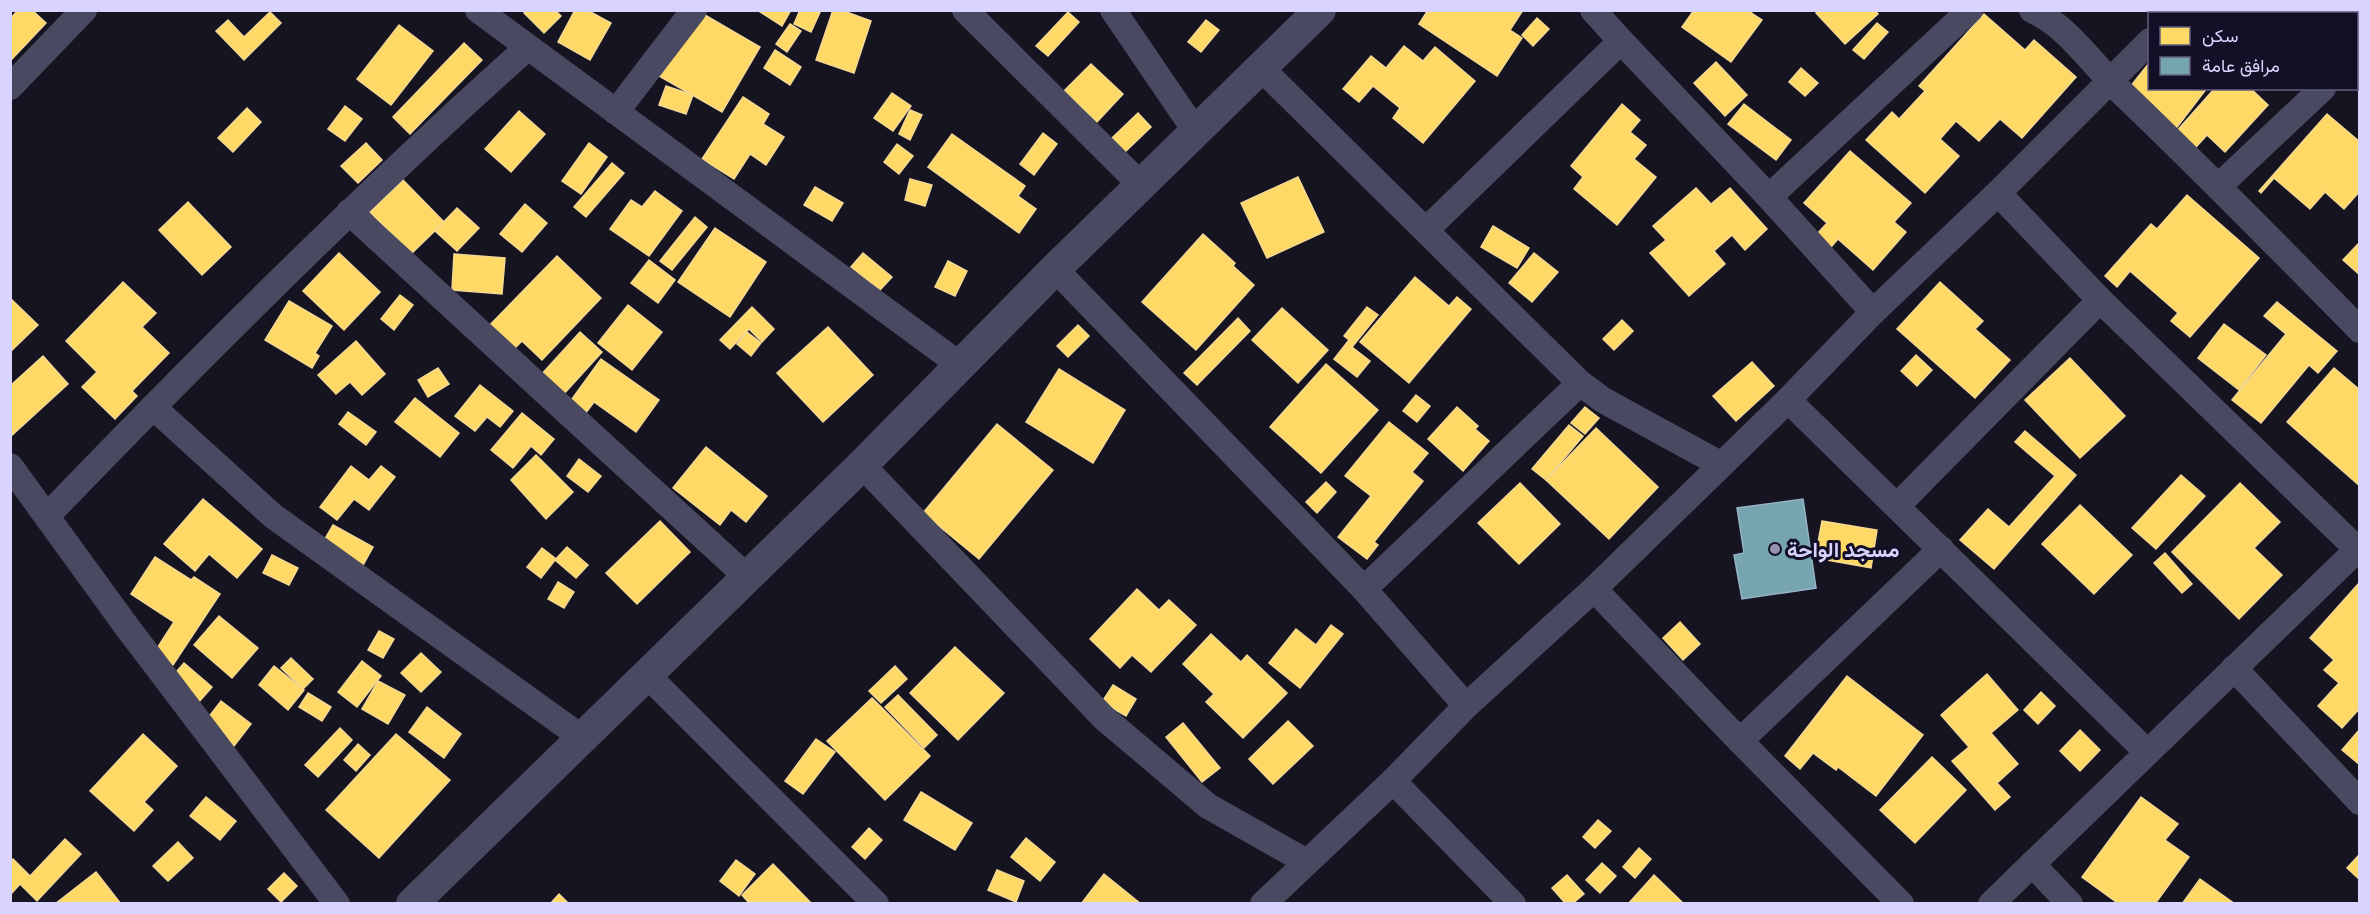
<svg xmlns="http://www.w3.org/2000/svg" width="2370" height="914" font-family="'Noto Sans',Vazirmatn,sans-serif">
<rect width="100%" height="100%" fill="#161421"/>
<g fill="#ffd966" stroke="#f4d894" stroke-width="1.5">
<polygon points="18,10 32,10 46,23 10,61 10,19"/>
<polygon points="526,10 555,10 561,16 544,33 524,13"/>
<polygon points="575,10 587,10 611,23 590,60 558,42"/>
<polygon points="757,10 791,10 782,26"/>
<polygon points="800,10 821,10 811,32 794,24"/>
<polygon points="833,10 841,10 871,21 854,73 816,60"/>
<polygon points="1428,10 1523,10 1510,30 1522,38 1497,76 1419,24"/>
<polygon points="1694,10 1753,10 1751,13 1762,20 1731,62 1682,27"/>
<polygon points="1819,10 1875,10 1878,14 1845,44 1816,13"/>
<polygon points="2252,10 2298,10 2301,14 2249,14"/>
<polygon points="2337,10 2360,10 2360,17 2356,21 2356,14 2342,14"/>
<polygon points="698,11 760,47 722,112 659,76"/>
<polygon points="270,12 281,23 244,60 216,31 228,20 244,37"/>
<polygon points="1068,12 1079,22 1048,56 1036,46"/>
<polygon points="1984,14 2025,50 2034,40 2076,77 2022,138 2000,119 1979,141 1956,121 1940,139 1959,156 1925,193 1866,140 1892,112 1899,119 1925,91 1919,86"/>
<polygon points="1537,18 1549,29 1533,46 1522,35"/>
<polygon points="1206,20 1219,30 1201,52 1188,42"/>
<polygon points="1877,23 1888,32 1864,59 1853,50"/>
<polygon points="790,24 801,31 787,52 776,44"/>
<polygon points="399,25 433,51 391,105 357,79"/>
<polygon points="464,43 482,60 410,134 393,117"/>
<polygon points="1404,46 1423,61 1435,47 1475,81 1423,143 1393,118 1400,108 1373,86 1359,102 1343,89 1371,56 1386,68"/>
<polygon points="775,50 801,67 790,85 764,68"/>
<polygon points="1716,62 1747,95 1725,116 1694,83"/>
<polygon points="2150,62 2150,88 2207,88 2171,135 2130,87"/>
<polygon points="1091,64 1123,94 1097,122 1064,91"/>
<polygon points="1801,68 1818,83 1805,96 1789,82"/>
<polygon points="666,86 693,95 686,114 659,105"/>
<polygon points="2215,88 2250,88 2268,105 2225,152 2207,135 2186,158 2167,142"/>
<polygon points="892,93 911,106 893,131 874,118"/>
<polygon points="743,97 769,114 763,124 784,137 766,165 750,154 734,179 702,159"/>
<polygon points="1622,104 1640,120 1630,132 1646,145 1634,159 1656,177 1617,225 1574,189 1583,177 1571,166"/>
<polygon points="1744,104 1791,140 1776,160 1728,124"/>
<polygon points="345,106 362,119 345,141 328,129"/>
<polygon points="247,108 261,122 233,152 218,138"/>
<polygon points="910,110 922,115 910,140 899,134"/>
<polygon points="519,111 545,134 511,172 485,149"/>
<polygon points="1138,113 1151,127 1125,152 1112,138"/>
<polygon points="2327,114 2360,142 2360,191 2344,209 2325,192 2310,209 2274,178 2261,193 2259,191"/>
<polygon points="1043,133 1057,144 1034,175 1020,164"/>
<polygon points="952,134 1025,186 1018,196 1036,209 1019,233 928,167"/>
<polygon points="366,143 382,160 358,183 341,166"/>
<polygon points="589,143 607,157 581,194 562,181"/>
<polygon points="897,144 913,156 899,174 884,162"/>
<polygon points="1850,151 1911,203 1894,222 1906,232 1873,270 1838,239 1825,254 1810,242 1827,223 1804,203"/>
<polygon points="612,163 624,173 586,217 574,207"/>
<polygon points="1298,177 1324,232 1267,258 1241,203"/>
<polygon points="910,179 932,185 925,206 905,200"/>
<polygon points="403,180 444,222 411,254 370,212"/>
<polygon points="815,187 843,203 832,221 804,205"/>
<polygon points="1696,188 1711,204 1730,188 1767,229 1745,250 1732,235 1714,251 1725,264 1689,296 1650,253 1666,240 1653,226"/>
<polygon points="655,191 682,211 649,256 610,229 631,200 642,207"/>
<polygon points="2187,195 2259,258 2190,337 2171,321 2178,313 2130,271 2117,287 2105,276 2151,224 2157,229"/>
<polygon points="188,202 231,247 202,275 159,230"/>
<polygon points="525,204 547,223 522,252 500,234"/>
<polygon points="457,208 479,228 457,251 435,231"/>
<polygon points="695,217 707,227 672,270 660,261"/>
<polygon points="1493,226 1529,248 1517,268 1481,247"/>
<polygon points="715,228 766,262 730,317 678,282"/>
<polygon points="1203,234 1235,263 1233,266 1254,285 1196,350 1142,302"/>
<polygon points="2360,242 2360,275 2343,260"/>
<polygon points="339,253 380,292 344,330 303,291"/>
<polygon points="863,253 892,277 880,290 851,267"/>
<polygon points="1534,253 1558,272 1532,302 1509,283"/>
<polygon points="454,254 505,258 502,294 452,290"/>
<polygon points="557,256 601,298 542,360 522,341 511,352 487,328"/>
<polygon points="649,260 675,280 658,303 631,283"/>
<polygon points="948,261 967,271 955,296 935,287"/>
<polygon points="1415,277 1449,306 1457,297 1471,309 1409,383 1360,342"/>
<polygon points="123,282 156,313 142,327 169,353 132,391 137,396 115,419 82,387 97,372 66,341"/>
<polygon points="1940,282 1983,321 1975,329 2010,360 1975,398 1897,329"/>
<polygon points="400,295 413,305 394,330 381,319"/>
<polygon points="10,298 38,325 10,352"/>
<polygon points="289,301 332,326 315,353 319,356 312,368 265,340"/>
<polygon points="2277,302 2337,351 2318,373 2309,365 2261,423 2232,400 2286,334 2264,316"/>
<polygon points="628,305 662,332 632,370 598,343"/>
<polygon points="752,307 774,329 762,342 749,329 730,349 720,340"/>
<polygon points="1367,307 1378,315 1352,347 1370,361 1357,377 1334,359 1349,340 1344,336"/>
<polygon points="1282,308 1328,350 1298,383 1252,340"/>
<polygon points="1238,318 1250,331 1197,385 1184,373"/>
<polygon points="1622,320 1633,331 1614,350 1603,339"/>
<polygon points="2224,324 2266,355 2239,390 2198,358"/>
<polygon points="1078,325 1089,336 1068,357 1057,346"/>
<polygon points="828,327 873,375 823,422 777,373"/>
<polygon points="580,332 602,352 562,396 540,376"/>
<polygon points="747,332 761,343 751,356 737,344"/>
<polygon points="356,341 385,374 362,395 350,382 336,394 318,375"/>
<polygon points="1916,355 1932,370 1917,386 1901,371"/>
<polygon points="43,356 68,384 10,437 10,386"/>
<polygon points="2070,358 2125,416 2080,458 2025,400"/>
<polygon points="601,359 659,400 636,432 594,402 585,414 569,403"/>
<polygon points="1752,362 1774,386 1736,421 1713,396"/>
<polygon points="1326,364 1378,410 1321,473 1270,427"/>
<polygon points="438,368 449,384 428,397 418,380"/>
<polygon points="2334,368 2360,390 2360,486 2287,422"/>
<polygon points="1059,369 1125,410 1093,463 1026,422"/>
<polygon points="480,385 513,411 500,427 487,417 475,431 455,416"/>
<polygon points="1416,395 1430,406 1417,422 1403,411"/>
<polygon points="415,398 459,433 440,457 395,422"/>
<polygon points="1457,407 1478,426 1475,429 1489,441 1463,471 1428,439"/>
<polygon points="1585,407 1599,418 1585,434 1571,423"/>
<polygon points="348,412 376,432 366,445 339,424"/>
<polygon points="522,413 554,439 541,455 531,446 513,468 491,450"/>
<polygon points="1389,422 1428,453 1412,472 1423,481 1374,542 1378,545 1367,559 1338,537 1371,496 1345,476"/>
<polygon points="997,424 1053,470 979,559 923,513"/>
<polygon points="1569,425 1583,436 1546,480 1532,469"/>
<polygon points="1596,428 1658,487 1609,539 1546,480"/>
<polygon points="2025,431 2076,475 1994,569 1960,540 1988,509 2009,527 2055,476 2015,442"/>
<polygon points="706,447 767,496 746,522 731,510 720,525 673,488"/>
<polygon points="536,455 573,492 546,519 511,480"/>
<polygon points="579,459 601,476 588,492 567,476"/>
<polygon points="351,466 369,480 381,466 395,477 369,510 354,499 337,520 320,507"/>
<polygon points="2181,475 2205,496 2156,549 2132,528"/>
<polygon points="1326,482 1336,492 1317,513 1306,502"/>
<polygon points="1520,483 1560,524 1519,564 1478,523"/>
<polygon points="2240,483 2280,522 2254,548 2282,575 2239,619 2172,552"/>
<polygon points="203,499 262,549 237,578 209,554 195,571 164,544"/>
<polygon points="2080,505 2132,555 2094,594 2042,544"/>
<polygon points="660,521 690,552 637,604 606,573"/>
<polygon points="1822,521 1877,530 1871,568 1815,558"/>
<polygon points="333,525 373,547 362,567 322,544"/>
<polygon points="567,547 588,565 576,578 555,560"/>
<polygon points="542,548 556,559 541,578 527,567"/>
<polygon points="2165,553 2192,584 2182,593 2154,563"/>
<polygon points="272,555 298,568 289,585 263,573"/>
<polygon points="155,557 191,580 194,577 220,594 173,665 154,653 174,622 131,594"/>
<polygon points="558,582 574,592 564,608 548,599"/>
<polygon points="2360,582 2360,708 2342,728 2318,706 2339,683 2324,670 2334,660 2310,638"/>
<polygon points="1137,589 1159,610 1169,600 1196,625 1151,672 1132,655 1120,668 1090,639"/>
<polygon points="219,616 258,648 232,678 194,645"/>
<polygon points="1680,622 1700,644 1683,660 1663,638"/>
<polygon points="1331,625 1343,634 1300,688 1269,663 1296,629 1316,645"/>
<polygon points="379,631 394,639 383,658 368,650"/>
<polygon points="1211,634 1241,662 1247,655 1287,693 1243,738 1206,702 1214,694 1183,664"/>
<polygon points="955,647 1004,693 958,740 910,693"/>
<polygon points="421,653 441,672 421,692 401,673"/>
<polygon points="291,658 313,679 303,689 281,668"/>
<polygon points="362,661 381,676 357,707 338,692"/>
<polygon points="184,663 212,687 198,703 170,679"/>
<polygon points="274,666 304,690 288,710 259,685"/>
<polygon points="895,666 907,679 881,703 869,691"/>
<polygon points="1987,674 2018,710 1991,733 2018,764 1997,783 2010,797 1995,810 1952,761 1969,747 1941,715"/>
<polygon points="1847,676 1923,735 1876,796 1838,767 1836,770 1813,753 1800,769 1785,756"/>
<polygon points="378,681 405,695 388,724 362,709"/>
<polygon points="1113,685 1136,699 1126,716 1102,702"/>
<polygon points="2041,692 2055,706 2038,724 2024,710"/>
<polygon points="308,693 331,707 322,721 299,707"/>
<polygon points="898,695 937,735 924,748 885,707"/>
<polygon points="872,698 930,756 885,800 827,741"/>
<polygon points="221,701 251,724 234,746 204,723"/>
<polygon points="427,707 461,734 444,758 409,732"/>
<polygon points="1288,721 1313,746 1273,784 1249,759"/>
<polygon points="1183,723 1220,768 1202,782 1166,737"/>
<polygon points="340,728 352,740 318,777 305,765"/>
<polygon points="2360,729 2360,765 2342,750"/>
<polygon points="2080,730 2100,750 2080,771 2060,751"/>
<polygon points="143,734 177,766 144,802 153,810 134,831 90,791"/>
<polygon points="396,734 450,780 379,858 326,810"/>
<polygon points="816,739 835,752 803,794 785,781"/>
<polygon points="358,744 370,755 356,771 344,760"/>
<polygon points="1932,757 1966,790 1915,843 1880,810"/>
<polygon points="921,792 972,823 955,850 904,820"/>
<polygon points="206,797 236,821 220,840 190,816"/>
<polygon points="2141,797 2178,824 2165,840 2189,857 2155,904 2119,904 2082,877"/>
<polygon points="1598,820 1611,831 1595,848 1583,837"/>
<polygon points="869,828 882,840 865,859 852,847"/>
<polygon points="1026,838 1055,862 1040,881 1011,857"/>
<polygon points="65,839 81,854 37,901 20,884 12,893 10,891 10,862 13,859 30,876"/>
<polygon points="178,842 193,858 168,881 153,866"/>
<polygon points="1639,848 1651,859 1635,878 1623,867"/>
<polygon points="2360,854 2360,878 2359,879 2347,868"/>
<polygon points="736,860 755,874 739,896 720,881"/>
<polygon points="1602,863 1616,876 1600,893 1586,880"/>
<polygon points="773,864 812,904 750,904 742,895"/>
<polygon points="997,870 1024,881 1016,902 988,890"/>
<polygon points="96,872 121,904 55,904"/>
<polygon points="284,873 297,886 281,902 268,889"/>
<polygon points="1104,874 1141,904 1081,904"/>
<polygon points="1567,875 1584,894 1572,904 1566,904 1552,888"/>
<polygon points="1654,875 1684,904 1628,904"/>
<polygon points="2200,879 2235,904 2182,904"/>
<polygon points="559,894 569,904 550,904"/>
</g>
<polygon fill="#76a5af" stroke="#94b3c7" stroke-width="1.5" points="1803,499 1816,588 1742,599 1734,555 1744,553 1737,508"/>
<g fill="none" stroke-linecap="round" stroke-linejoin="round">
<g stroke="#4a4962" stroke-width="26">
<polyline points="478,10 960,365"/>
<polyline points="965,10 1141,185"/>
<polyline points="1113,10 1196,132"/>
<polyline points="1593,10 1621,41"/>
<path d="M2032,10C2068,27 2089,60 2116,87C2199,166 2279,248 2360,330"/>
<polyline points="2177,14 2180,10"/>
<polyline points="2356,57 2360,54"/>
<polyline points="1261,68 1580,383 1364,589"/>
<polyline points="10,87 84,10"/>
<polyline points="616,112 694,10"/>
<polyline points="2219,186 2323,88"/>
<polyline points="1998,193 2100,300 2357,549"/>
<polyline points="1769,197 1970,10"/>
<polyline points="349,212 746,576"/>
<polyline points="1426,230 1621,41 1769,197 1873,312"/>
<polyline points="1055,269 1364,589 1466,706"/>
<polyline points="1580,383 1603,400 1720,464"/>
<polyline points="1788,400 2147,752"/>
<polyline points="153,407 273,516 581,737"/>
<polyline points="862,465 1104,718 1208,806 1307,862"/>
<polyline points="10,466 127,627 337,904"/>
<polyline points="1897,506 2100,300"/>
<path d="M47,516C202,355 360,197 527,48"/>
<polyline points="1594,589 1740,741 1901,904"/>
<polyline points="2234,668 2360,802"/>
<polyline points="646,674 876,904"/>
<polyline points="1740,741 1941,549"/>
<polyline points="1393,781 1513,904"/>
<polyline points="2032,864 2070,904"/>
<polyline points="1263,904 1393,781 1466,706 1594,589 1788,400 1873,312 1998,193 2150,41"/>
<polyline points="1991,904 2360,547"/>
</g>
<polyline stroke="#4a4962" stroke-width="32" points="412,904 862,465 1055,269 1320,10"/>
</g>
<circle fill="#9591b1" stroke="#130f26" stroke-width="2" cx="1775" cy="549" r="6"/>
<g text-anchor="middle" dominant-baseline="central" stroke-width="6" stroke-linejoin="round" paint-order="stroke">
<g font-size="21" font-weight="bold" fill="#d9d4ff" stroke="#130f26" text-anchor="start">
<text x="1787" y="549">مسجد الواحة</text>
</g>
</g>
<rect width="2370" height="914" fill="none" stroke="#d9d4ff" stroke-width="24"/>
<rect x="2148" y="12" width="210" height="78" fill="#130f26" stroke="#625e7d" stroke-width="1.5"/>
<rect x="2160" y="27" width="30" height="18" fill="#ffd966" stroke="#625e7d" stroke-width="1.5"/>
<text x="2202" y="42" font-size="18" fill="#d9d4ff">سكن</text>
<rect x="2160" y="57" width="30" height="18" fill="#76a5af" stroke="#625e7d" stroke-width="1.5"/>
<text x="2202" y="72" font-size="18" fill="#d9d4ff">مرافق عامة</text>
</svg>
